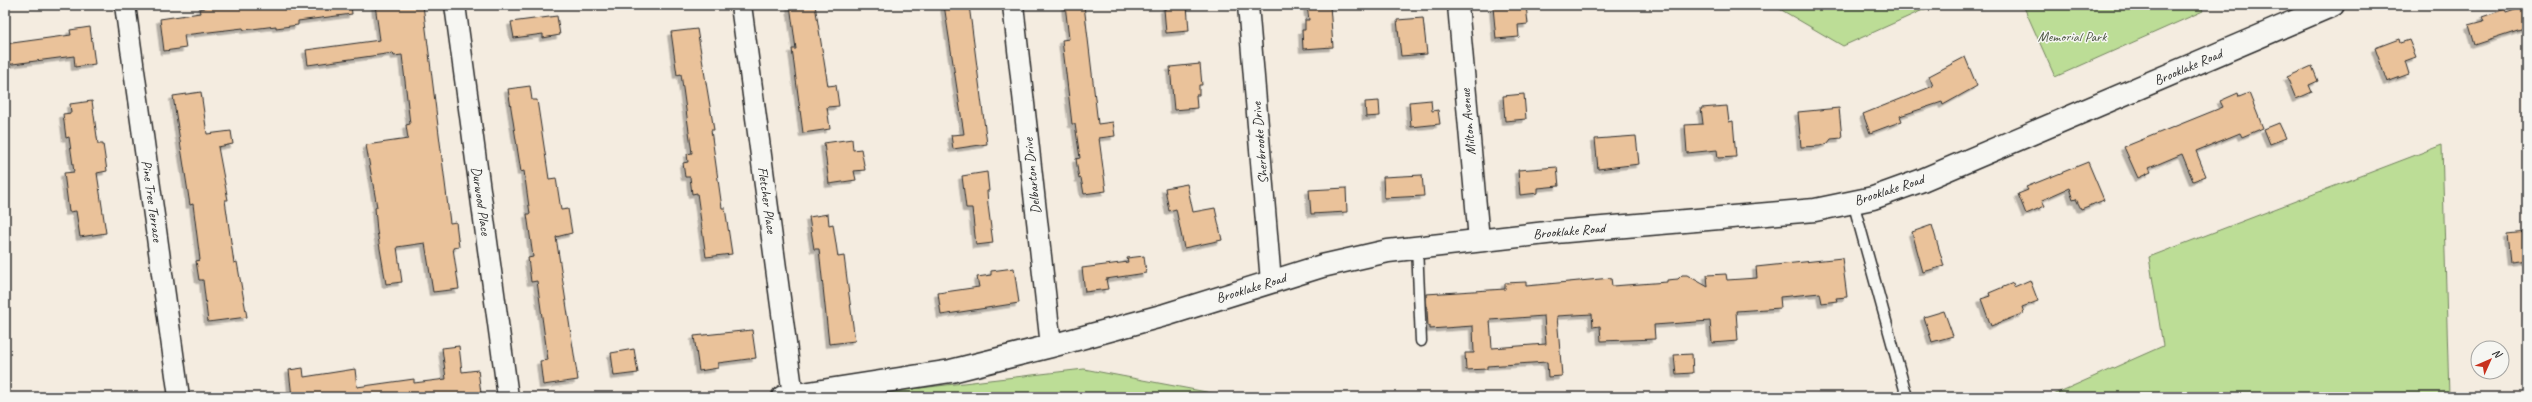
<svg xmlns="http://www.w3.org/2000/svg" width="2532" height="402" font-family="Caveat,sans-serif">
<defs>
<filter id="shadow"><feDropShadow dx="-3.5" dy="3.5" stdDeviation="0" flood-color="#0004"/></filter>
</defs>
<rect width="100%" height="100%" fill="#f4ece0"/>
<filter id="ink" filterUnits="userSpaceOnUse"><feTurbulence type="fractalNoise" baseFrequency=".025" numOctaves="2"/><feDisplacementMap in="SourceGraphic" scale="8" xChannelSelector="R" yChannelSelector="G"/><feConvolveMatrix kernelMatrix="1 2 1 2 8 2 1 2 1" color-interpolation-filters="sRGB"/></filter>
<g filter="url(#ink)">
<g fill="#bcdd96" stroke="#748460">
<polygon points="1773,5 1934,5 1843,46"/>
<polygon points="2023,5 2200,5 2203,11 2055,77"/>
<polygon points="2442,145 2449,397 2048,397 2163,346 2149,257"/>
<polygon points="1084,369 1233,397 843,397"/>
</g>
<g fill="#eac29a" stroke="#2b2b2b" fill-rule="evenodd" filter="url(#shadow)">
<polygon points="204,5 351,5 352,14 298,21 298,25 276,28 276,26 244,30 243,28 184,35 186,48 164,51 160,19 200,13 199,9 205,8"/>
<polygon points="375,5 423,5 450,223 456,222 459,247 453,248 459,289 433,292 425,243 397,247 402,282 386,284 377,231 375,208 377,207 366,145 408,139 406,125 410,124 402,55 394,56 393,53 308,65 306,50 380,40"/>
<polygon points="790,5 815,5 828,86 836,85 839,106 827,107 830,129 803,133 792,49 796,49"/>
<polygon points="944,5 969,5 987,144 953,149 951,135 964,134"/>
<polygon points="1065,5 1084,5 1098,124 1113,122 1115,136 1099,138 1106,191 1084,194 1081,178 1079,179 1076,159 1080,158 1075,124 1072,124 1062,40 1069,39"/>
<polygon points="1166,5 1187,5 1189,31 1166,33 1164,9 1166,9"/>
<polygon points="1319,5 1330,5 1333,47 1303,49 1302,30 1305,30 1305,20 1309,20 1307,6"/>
<polygon points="1501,5 1526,5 1528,24 1518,25 1519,37 1496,39 1493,7"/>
<polygon points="2527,6 2527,28 2475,45 2469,25 2484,21 2482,17 2505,9 2506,13"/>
<polygon points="557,16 560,35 543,38 543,34 514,38 511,22"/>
<polygon points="1423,18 1427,54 1401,56 1397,20"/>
<polygon points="90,27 95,64 75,67 74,56 5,65 5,44 71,35 70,30"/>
<polygon points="697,29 714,130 711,130 722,208 725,208 732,254 706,257 697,193 692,194 690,177 685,177 683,163 688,162 687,154 692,153 681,74 677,75 671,32"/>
<polygon points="2399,39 2400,43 2409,40 2416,57 2405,61 2409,74 2387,82 2375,48"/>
<polygon points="1965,57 1977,86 1943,105 1942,102 1900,116 1902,121 1870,133 1863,114 1933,86 1929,76"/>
<polygon points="1200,64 1202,85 1199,85 1199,95 1196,95 1197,108 1174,110 1170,67"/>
<polygon points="2312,66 2318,81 2309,85 2312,92 2296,99 2287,77"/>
<polygon points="530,86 532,100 537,100 549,179 556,178 561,210 568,209 572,233 556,237 578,380 543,385 540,361 548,360 537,281 531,282 528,258 533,257 527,214 530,214 524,171 521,172 508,89"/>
<polygon points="201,92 207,134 231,131 233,144 218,147 228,200 225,200 234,263 237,262 247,317 208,322 203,280 199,280 196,261 200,260 193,204 190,205 173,96"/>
<polygon points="2238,93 2239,97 2249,93 2263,128 2242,137 2240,133 2196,151 2206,176 2193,181 2182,154 2149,168 2151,172 2138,178 2124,147 2223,107 2220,101"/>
<polygon points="1524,94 1526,119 1505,121 1503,96"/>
<polygon points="1431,100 1432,111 1438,110 1440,124 1411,127 1409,102"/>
<polygon points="92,101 98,144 103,144 107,171 97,173 106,233 80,237 76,211 69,212 64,173 74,172 69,137 66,138 63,114 71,113 70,104"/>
<polygon points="1379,101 1380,116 1366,117 1365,102"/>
<polygon points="1727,106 1729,122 1733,121 1736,157 1718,158 1717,150 1687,153 1685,125 1703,124 1701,108"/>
<polygon points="1839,108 1842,138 1831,139 1828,143 1820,146 1801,147 1798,112"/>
<polygon points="2279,123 2286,138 2270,144 2264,129"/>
<polygon points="1636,136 1639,164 1598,169 1595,139"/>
<polygon points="852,139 853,150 861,149 865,170 854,171 856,180 829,184 824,143"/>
<polygon points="2088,162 2104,200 2081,209 2076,199 2073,200 2069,188 2042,200 2045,206 2026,214 2018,194 2028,190 2026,187"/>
<polygon points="1557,167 1559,186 1538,188 1538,193 1520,195 1518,170"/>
<polygon points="987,172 989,191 987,191 988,205 993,243 976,245 972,208 966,208 962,176"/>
<polygon points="1422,175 1424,196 1384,198 1383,177"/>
<polygon points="1187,184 1193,212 1215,208 1222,240 1184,248 1176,209 1169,211 1165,188"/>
<polygon points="1346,188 1347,212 1311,214 1309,190"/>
<polygon points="828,214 829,225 833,224 838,257 844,256 855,341 829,344 819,249 814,249 809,217"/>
<polygon points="1932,225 1944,266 1923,272 1912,232"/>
<polygon points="2527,232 2527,260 2511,262 2508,234"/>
<polygon points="1144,256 1146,273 1106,279 1108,289 1085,292 1082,268 1128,262 1127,258"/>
<path d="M1842,258L1847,297L1836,298L1837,301L1822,303L1820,293L1780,297L1781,308L1736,311L1738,341L1712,343L1710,321L1654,325L1655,339L1601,341L1600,326L1593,327L1592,314L1557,316L1562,376L1548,377L1547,362L1487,366V369L1466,370L1465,353H1474L1473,326L1430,329V326H1428L1426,294L1505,289V283L1526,282V286L1611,278L1612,286L1667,282V280L1678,279L1682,275H1687L1708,287L1707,275L1726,274L1727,280L1757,278L1756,267ZM1544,316L1546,344L1492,348L1490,320Z"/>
<polygon points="1014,268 1019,303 941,315 938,293 979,287 977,277 991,275 991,271"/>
<polygon points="2030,280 2038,301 2022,307 2024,313 1991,326 1981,299 1990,296 1989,293 2013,283 2014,287"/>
<polygon points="1944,311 1953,336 1932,342 1924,317"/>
<polygon points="752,330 756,358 718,363 718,368 699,371 694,336"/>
<polygon points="459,346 462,372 478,370 481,393 455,397 292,397 289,370 303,368 304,377 355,369 357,387 414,379 414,383 446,379 442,348"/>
<polygon points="634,349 638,373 614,376 611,353"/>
<polygon points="1692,354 1693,373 1676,374 1674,355"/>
</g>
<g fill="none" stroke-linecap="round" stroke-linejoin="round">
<g stroke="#2b2b2b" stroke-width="13">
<g id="lane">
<polyline points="1853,202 1907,397"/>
<polyline points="1417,246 1421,341"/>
</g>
</g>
<g stroke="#2b2b2b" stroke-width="23">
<g id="street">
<polyline points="125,5 179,397"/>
<polyline points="455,5 508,397"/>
<polyline points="741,5 793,396"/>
<polyline points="1013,5 1051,346"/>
<polyline points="1248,5 1271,282"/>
<polyline points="1458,5 1479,240"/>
</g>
</g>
<g stroke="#2b2b2b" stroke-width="25">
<polyline id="secondary" points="783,397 951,371 1051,346 1165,315 1322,266 1388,251 1555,232 1815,210 1873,198 1920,181 2333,5"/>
</g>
<use href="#lane" stroke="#f6f6f2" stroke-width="10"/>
<use href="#street" stroke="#f6f6f2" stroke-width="20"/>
<use href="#secondary" stroke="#f6f6f2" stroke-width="22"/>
</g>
</g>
<g text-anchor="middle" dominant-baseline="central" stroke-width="3" stroke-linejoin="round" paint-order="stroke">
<g font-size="14" fill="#4f5846" stroke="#f6f6f2">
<text x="2072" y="36">Memorial Park</text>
</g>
<g font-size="14" fill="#2b2b2b" stroke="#f6f6f2">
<text transform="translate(2188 67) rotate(-23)">Brooklake Road</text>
<text transform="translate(1468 122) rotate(-95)">Milton Avenue</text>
<text transform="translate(1260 143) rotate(-95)">Sherbrooke Drive</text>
<text transform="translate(1032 176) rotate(-96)">Delbarton Drive</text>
<text transform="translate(1889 190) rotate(-18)">Brooklake Road</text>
<text transform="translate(767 200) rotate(82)">Fletcher Place</text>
<text transform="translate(152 201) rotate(82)">Pine Tree Terrace</text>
<text transform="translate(481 201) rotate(82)">Durwood Place</text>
<text transform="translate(1569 231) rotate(-5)">Brooklake Road</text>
<text transform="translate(1251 288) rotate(-17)">Brooklake Road</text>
</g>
</g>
<rect width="2532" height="402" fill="none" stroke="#f6f6f2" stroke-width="20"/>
<rect x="10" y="10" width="2512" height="382" fill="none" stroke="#2b2b2b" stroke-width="1.5" filter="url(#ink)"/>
<g transform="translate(2490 360) rotate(45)"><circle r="19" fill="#f6f6f2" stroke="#a5a5a2"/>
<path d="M0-3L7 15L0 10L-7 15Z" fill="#c8321e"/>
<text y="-6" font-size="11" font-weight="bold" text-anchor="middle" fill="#2b2b2b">N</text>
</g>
</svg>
